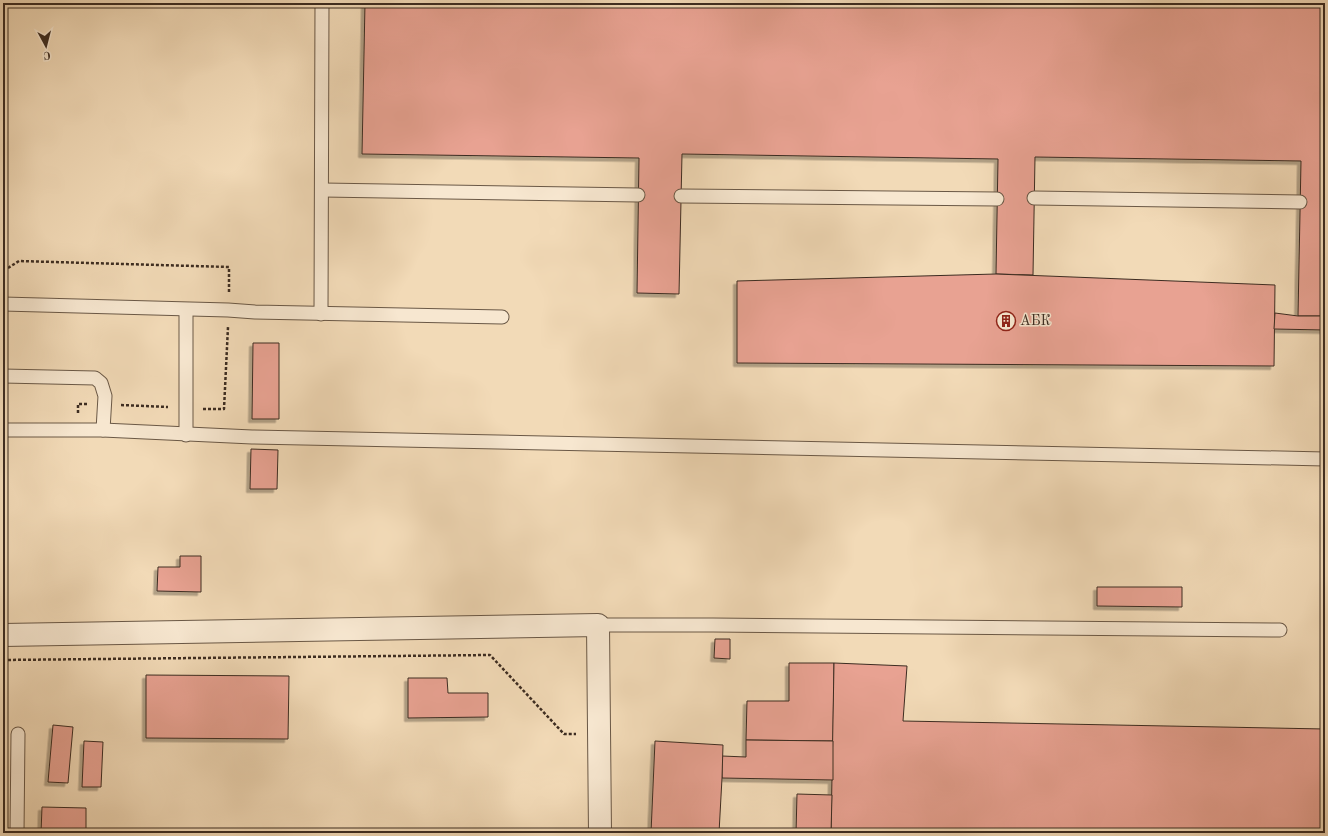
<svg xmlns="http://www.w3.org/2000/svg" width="1328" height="836" font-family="'Old Standard TT',serif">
<defs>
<filter id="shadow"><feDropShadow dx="-3.5" dy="3.5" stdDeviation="0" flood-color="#0004"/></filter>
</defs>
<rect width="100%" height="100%" fill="#f2dab7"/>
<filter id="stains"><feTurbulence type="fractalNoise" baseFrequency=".005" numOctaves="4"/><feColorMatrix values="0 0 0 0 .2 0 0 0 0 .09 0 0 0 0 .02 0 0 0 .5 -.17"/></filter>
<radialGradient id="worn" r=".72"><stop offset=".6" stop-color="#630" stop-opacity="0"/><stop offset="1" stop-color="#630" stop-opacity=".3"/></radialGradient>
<g fill="#e8a292" stroke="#3c2c21" filter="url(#shadow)">
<polygon points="365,3 1325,3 1325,316 1298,316 1301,161 1035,157 1033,275 996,274 998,159 682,154 679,294 637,293 639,158 362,154"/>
<polygon points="996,274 1275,285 1274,366 737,363 737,281"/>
<polygon points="1275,313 1298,316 1325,316 1325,330 1274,329"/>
<polygon points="253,343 279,343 279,419 252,419"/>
<polygon points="251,449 278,450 277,489 250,489"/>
<polygon points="180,556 201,556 201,592 157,591 158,567 180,567"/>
<polygon points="1097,587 1182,587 1182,607 1097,606"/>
<polygon points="715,639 730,639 730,659 714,658"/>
<polygon points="789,663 834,663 833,741 746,740 747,701 789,701"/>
<polygon points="834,663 907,666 903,721 1325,729 1325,833 831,833"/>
<polygon points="146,675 289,676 288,739 146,738"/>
<polygon points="408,678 447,678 448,693 488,693 488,717 408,718"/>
<polygon points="53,725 73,727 68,783 48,782"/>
<polygon points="746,740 833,741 833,780 722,778 722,756 746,757"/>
<polygon points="84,741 103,742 101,787 82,787"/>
<polygon points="655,741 723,745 722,778 719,833 651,833"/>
<polygon points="797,794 832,795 831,833 796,833"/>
<polygon points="42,807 86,808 86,833 41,833"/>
<rect x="513" y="830" width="63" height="3"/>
</g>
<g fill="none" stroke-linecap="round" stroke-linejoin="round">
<g stroke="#6a5846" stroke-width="15">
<g id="lane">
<polyline points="323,190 638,195"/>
<polyline points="681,196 997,199"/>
<polyline points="1034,198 1300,202"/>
<polyline points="3,304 228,310 255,312 502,317"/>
<polyline points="186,310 186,435"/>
<polyline points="321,314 322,3"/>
<polyline points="3,376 95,378 101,383 105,396 103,430"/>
<polyline points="3,430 103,430 252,437 1325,459"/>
<polyline points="598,625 713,625 1280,630"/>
<polyline points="17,833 18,734"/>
</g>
</g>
<g stroke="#6a5846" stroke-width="24">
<polyline id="street" points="3,635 598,625 600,833"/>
</g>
<g stroke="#3c2c21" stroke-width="2.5" stroke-dasharray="3 2" stroke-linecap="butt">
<polyline points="3,268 8,268 19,261 229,267 229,292"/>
<polyline points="121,405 168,407"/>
<polyline points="203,409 224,409 228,327"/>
<polyline points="78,413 78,404 88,404"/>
<polyline points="3,660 490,655 564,734 576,734"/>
<polyline points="34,832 41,832"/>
</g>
<use href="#lane" stroke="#f7e7d0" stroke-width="13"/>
<use href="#street" stroke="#f7e7d0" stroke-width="22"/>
</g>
<defs>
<g id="building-ring" transform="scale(1)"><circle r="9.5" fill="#f7e7d0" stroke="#8f2418" stroke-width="1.5"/><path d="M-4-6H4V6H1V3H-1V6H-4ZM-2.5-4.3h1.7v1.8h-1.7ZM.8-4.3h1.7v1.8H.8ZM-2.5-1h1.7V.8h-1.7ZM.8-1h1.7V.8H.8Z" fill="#8f2418"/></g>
</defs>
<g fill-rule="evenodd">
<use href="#building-ring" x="1006" y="321"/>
</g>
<g text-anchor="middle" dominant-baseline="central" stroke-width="3" stroke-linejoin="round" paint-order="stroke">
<g font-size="14" fill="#3c2c21" stroke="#f7e7d0" text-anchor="start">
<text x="1020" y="321">АБК</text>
</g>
</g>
<rect width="1328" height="836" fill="none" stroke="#f2dab7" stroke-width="16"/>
<rect x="4" y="4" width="1320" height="828" fill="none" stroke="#3c2c21" stroke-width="2"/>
<rect x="8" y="8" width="1312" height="820" fill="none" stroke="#3c2c21"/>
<g transform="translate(46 46) rotate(173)" stroke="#f7e7d0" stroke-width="3" paint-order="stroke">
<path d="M0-3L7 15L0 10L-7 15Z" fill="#3c2c21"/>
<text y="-6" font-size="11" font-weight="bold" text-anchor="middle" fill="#3c2c21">С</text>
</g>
<rect width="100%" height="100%" filter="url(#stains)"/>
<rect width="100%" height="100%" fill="url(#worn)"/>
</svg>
